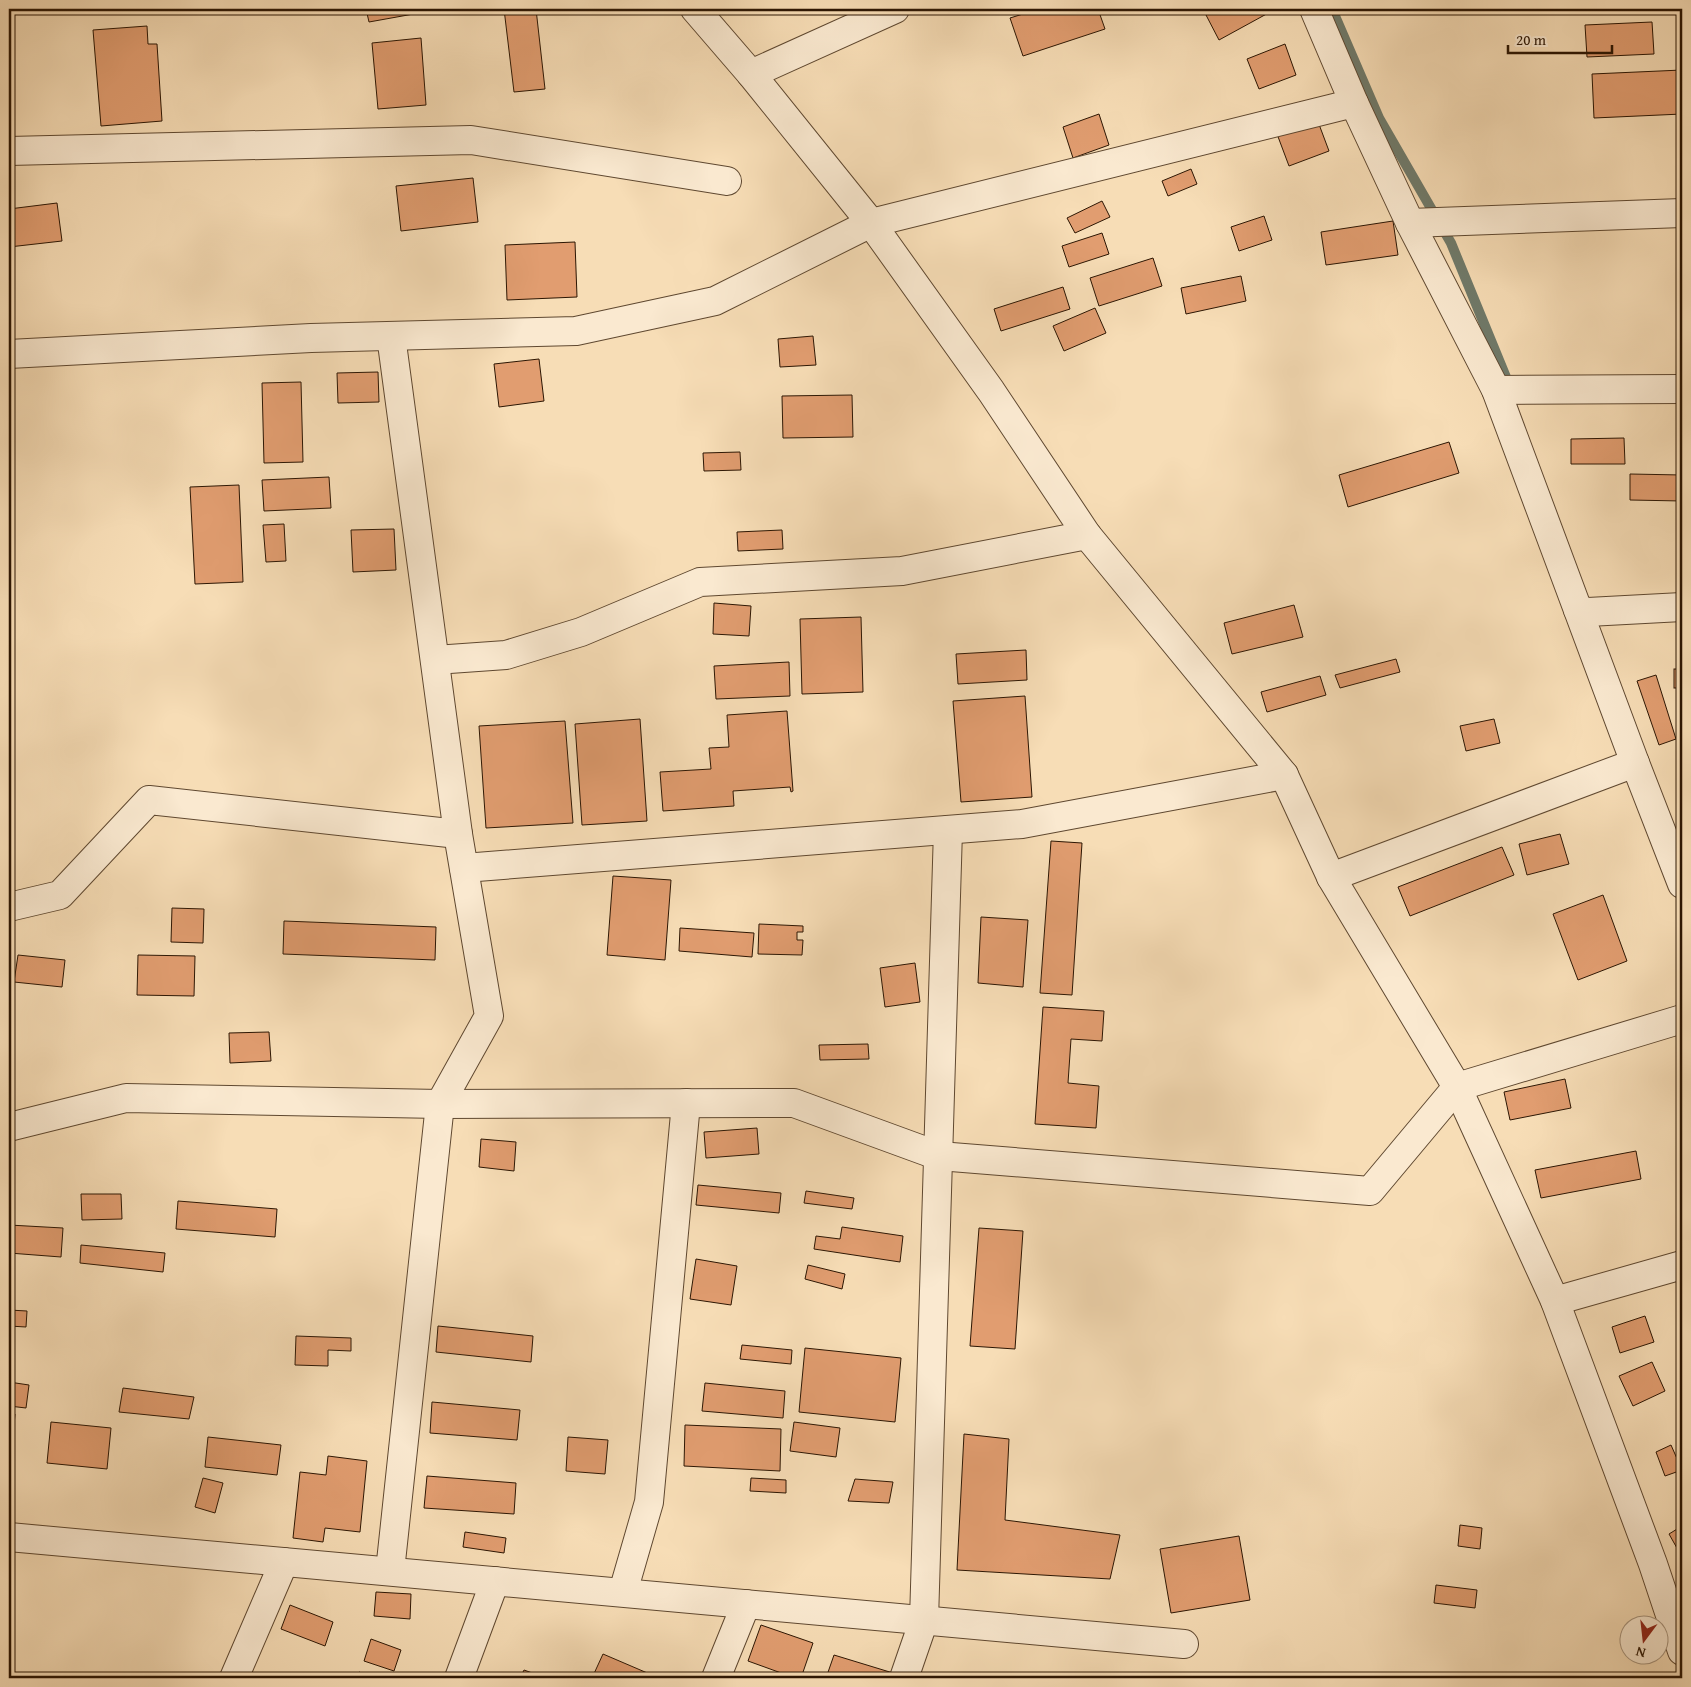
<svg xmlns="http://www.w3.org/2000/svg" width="1691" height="1687" font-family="'Gentium Book Plus',serif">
<rect width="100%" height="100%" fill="#f7ddb6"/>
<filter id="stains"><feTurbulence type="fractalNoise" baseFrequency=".004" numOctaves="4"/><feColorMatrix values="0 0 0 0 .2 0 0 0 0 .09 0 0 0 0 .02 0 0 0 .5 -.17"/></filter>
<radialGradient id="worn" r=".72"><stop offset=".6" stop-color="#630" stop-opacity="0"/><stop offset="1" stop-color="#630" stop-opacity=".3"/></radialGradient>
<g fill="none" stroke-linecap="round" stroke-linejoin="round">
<polyline stroke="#707a6a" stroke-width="10" points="1332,9 1379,118 1451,243 1510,387"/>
</g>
<g fill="#e19d70" stroke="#2c1603">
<polygon points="366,9 418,9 419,13 369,22"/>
<polygon points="504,9 536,9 545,89 514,92"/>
<polygon points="1039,9 1098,9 1105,29 1023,56 1010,18"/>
<polygon points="1217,9 1271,9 1272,11 1219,40 1206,15"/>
<polygon points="1652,22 1654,54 1587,57 1585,25"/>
<polygon points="147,26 148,44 157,44 162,121 101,126 93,30"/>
<polygon points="421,38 426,105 378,109 372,43"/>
<polygon points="1285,44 1296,75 1259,89 1247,59"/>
<polygon points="1682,70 1682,114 1594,118 1592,74"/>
<polygon points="1099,114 1109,145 1073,158 1063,127"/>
<polygon points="1317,119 1329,151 1289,166 1277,134"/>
<polygon points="1191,169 1197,184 1168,196 1162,181"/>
<polygon points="473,178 478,222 401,231 396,186"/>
<polygon points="1102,201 1110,217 1075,233 1067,218"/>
<polygon points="57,203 62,241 9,247 9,209"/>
<polygon points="1264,216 1272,240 1239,251 1231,227"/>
<polygon points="1393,221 1398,255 1326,265 1321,232"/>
<polygon points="1102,233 1109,254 1069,267 1062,246"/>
<polygon points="575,242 577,297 507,300 505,245"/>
<polygon points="1153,258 1162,286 1099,306 1090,278"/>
<polygon points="1241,276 1246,301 1186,314 1181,288"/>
<polygon points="1063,287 1070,309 1001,331 994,309"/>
<polygon points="1095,308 1106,333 1064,351 1053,326"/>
<polygon points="813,336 816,365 780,367 778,339"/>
<polygon points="539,359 544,401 499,407 494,364"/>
<polygon points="378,372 379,402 338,403 337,373"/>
<polygon points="301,382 303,462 264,463 262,383"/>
<polygon points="852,395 853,437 783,438 782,396"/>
<polygon points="1624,438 1625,464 1571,464 1571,439"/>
<polygon points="1449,442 1459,473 1348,507 1339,475"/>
<polygon points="740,452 741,470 704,471 703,453"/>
<polygon points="1630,474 1682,475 1682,501 1630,500"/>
<polygon points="329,477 331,508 264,511 262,480"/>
<polygon points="239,485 243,582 195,584 190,487"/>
<polygon points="284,524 286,561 266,562 263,525"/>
<polygon points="394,529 396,570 353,572 351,530"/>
<polygon points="782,530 783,549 738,551 737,532"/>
<polygon points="714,603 751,606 749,636 713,634"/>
<polygon points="1294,605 1303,637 1232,654 1224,623"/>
<polygon points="861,617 863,692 802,694 800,619"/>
<polygon points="1026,650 1027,680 958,684 956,654"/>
<polygon points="1396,659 1400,672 1340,688 1335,675"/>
<polygon points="789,662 790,696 716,699 714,666"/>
<rect x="1674" y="669" width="8" height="19"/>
<polygon points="1656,675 1676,739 1659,745 1637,681"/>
<polygon points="1320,676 1326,695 1267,712 1261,692"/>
<polygon points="1025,696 1032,797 961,802 953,701"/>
<polygon points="787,711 793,791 791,792 790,787 733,791 734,806 663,811 660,772 711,769 709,748 729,747 727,715"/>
<polygon points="640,719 647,821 582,825 575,724"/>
<polygon points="1494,719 1500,743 1466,751 1460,726"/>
<polygon points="565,721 573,823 486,828 479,726"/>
<polygon points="1560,834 1569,864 1527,875 1519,844"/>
<polygon points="1051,841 1082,843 1072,995 1040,993"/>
<polygon points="1502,847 1514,875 1410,916 1398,887"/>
<polygon points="613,876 671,880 665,960 607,955"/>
<polygon points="1603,895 1627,961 1578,980 1553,914"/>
<polygon points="172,908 204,909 203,943 171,942"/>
<polygon points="981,917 1028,920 1023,987 978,983"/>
<polygon points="284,921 436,927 435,960 283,954"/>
<polygon points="759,924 803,926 803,932 797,932 797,940 803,940 802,955 758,954"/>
<polygon points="680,928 754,933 752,957 679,951"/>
<polygon points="18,955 65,960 62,987 14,982"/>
<polygon points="138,955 195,956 194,996 137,995"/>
<polygon points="915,963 920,1002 885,1007 880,968"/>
<polygon points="1043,1007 1104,1011 1102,1041 1071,1039 1068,1083 1099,1086 1096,1128 1035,1124"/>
<polygon points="269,1032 271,1061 230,1063 229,1033"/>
<polygon points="868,1044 869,1059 820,1060 819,1045"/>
<polygon points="1565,1079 1571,1108 1510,1120 1504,1092"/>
<polygon points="757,1128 759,1154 706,1158 704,1132"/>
<polygon points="481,1139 516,1142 514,1171 479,1167"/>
<polygon points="1636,1151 1641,1179 1541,1198 1535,1170"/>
<polygon points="698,1185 781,1193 779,1213 696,1205"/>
<polygon points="806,1191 854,1198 852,1209 804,1203"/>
<polygon points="81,1194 121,1194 122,1219 82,1220"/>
<polygon points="178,1201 277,1209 275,1237 176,1229"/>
<polygon points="9,1225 63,1228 61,1257 9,1253"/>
<polygon points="842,1227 903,1236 900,1262 814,1249 816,1236 840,1239"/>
<polygon points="979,1228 1023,1231 1015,1349 970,1346"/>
<polygon points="81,1245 165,1253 163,1272 80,1263"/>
<polygon points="696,1259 737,1266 731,1305 690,1299"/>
<polygon points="808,1265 845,1274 842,1289 805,1279"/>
<polygon points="9,1310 27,1311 26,1327 9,1326"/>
<polygon points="1645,1316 1654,1342 1620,1353 1612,1327"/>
<polygon points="438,1326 533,1336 531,1362 436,1352"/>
<polygon points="296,1336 351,1338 351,1351 328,1350 328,1366 295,1365"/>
<polygon points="742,1345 792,1350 791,1364 740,1359"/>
<polygon points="805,1348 901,1358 895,1422 799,1412"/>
<polygon points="1652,1362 1665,1391 1633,1406 1619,1376"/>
<polygon points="9,1382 29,1385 26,1408 9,1406"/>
<polygon points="705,1383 785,1391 783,1418 702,1411"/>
<polygon points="123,1388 194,1397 189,1419 119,1412"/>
<polygon points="432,1402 520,1410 517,1440 430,1433"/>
<polygon points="9,1414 15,1414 12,1448 9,1448"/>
<polygon points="51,1422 111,1428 107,1469 47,1463"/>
<polygon points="794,1422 840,1428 836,1457 790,1451"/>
<polygon points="685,1425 781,1429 780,1471 684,1466"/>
<polygon points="964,1434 1009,1439 1005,1520 1120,1535 1110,1579 957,1570"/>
<polygon points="208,1437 281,1445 277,1475 205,1467"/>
<polygon points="568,1437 608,1440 605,1474 566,1471"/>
<polygon points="1671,1445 1682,1470 1665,1476 1656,1452"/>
<polygon points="328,1456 367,1461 360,1532 325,1528 323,1542 293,1538 300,1472 326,1475"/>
<polygon points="427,1476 516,1483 514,1514 424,1508"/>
<polygon points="203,1478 223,1483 215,1513 195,1507"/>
<polygon points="751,1478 786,1480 786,1493 750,1491"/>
<polygon points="855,1479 893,1482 889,1503 848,1501"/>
<polygon points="1460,1525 1482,1528 1480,1549 1458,1546"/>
<polygon points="1682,1526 1682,1557 1669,1534"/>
<polygon points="465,1532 506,1538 504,1553 463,1547"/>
<polygon points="1239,1536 1250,1600 1171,1613 1160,1549"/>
<polygon points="1436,1585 1477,1590 1475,1608 1434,1603"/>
<polygon points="376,1592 411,1594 410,1619 374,1616"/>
<polygon points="290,1605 333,1622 325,1646 281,1629"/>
<polygon points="761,1625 813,1643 801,1678 795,1678 748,1661"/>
<polygon points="371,1639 401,1650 394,1671 364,1661"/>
<polygon points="603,1654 659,1678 592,1678"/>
<polygon points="834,1655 893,1673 891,1678 826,1678"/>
<polygon points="524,1670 546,1678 520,1678"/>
<polygon points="359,1672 375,1678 357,1678"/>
</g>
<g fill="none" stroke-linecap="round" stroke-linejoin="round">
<g stroke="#5f4830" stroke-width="30">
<g id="minor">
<polyline points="695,9 751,74 871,223 991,391 1087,535 1284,775 1331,877 1457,1087 1555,1301 1653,1564 1682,1651"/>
<polyline points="1314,9 1354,103 1410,223 1496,390 1635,763 1682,884"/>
<polyline points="751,74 895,9"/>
<polyline points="9,151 471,140 727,181"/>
<polyline points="1410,223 1682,213"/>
<polyline points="9,354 311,338 576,331 715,301 871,223 1354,103"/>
<polyline points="1496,390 1682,389"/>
<polyline points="1578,610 1588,612 1682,607"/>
<polyline points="435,660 506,655 581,632 700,582 902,571 1087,535"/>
<polyline points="464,868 1022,824 1284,775"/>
<polyline points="1331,877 1635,763"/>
<polyline points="9,907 60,895 149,800 458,834"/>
<polyline points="9,1127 126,1098 440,1104 794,1103 939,1156 1370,1191 1457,1087 1682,1019"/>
<polyline points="1555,1301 1682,1265"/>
<polyline points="9,1537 1184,1644"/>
<polyline points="390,1571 440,1104 489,1016 458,834 391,336"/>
<polyline points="623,1592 649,1502 686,1103"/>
<polyline points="234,1678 284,1562"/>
<polyline points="459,1678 495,1581"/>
<polyline points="716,1678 746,1604"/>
<polyline points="904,1678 924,1620 948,830"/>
</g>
</g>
<use href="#minor" stroke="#fae9d0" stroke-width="28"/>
</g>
<rect width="1691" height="1687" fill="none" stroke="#f7ddb6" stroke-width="30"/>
<rect x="10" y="10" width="1671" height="1667" fill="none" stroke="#2c1603" stroke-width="2.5"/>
<rect x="15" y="15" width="1661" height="1657" fill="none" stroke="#2c1603"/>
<g transform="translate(1644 1640) rotate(195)"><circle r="24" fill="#fae9d0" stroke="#a8957e"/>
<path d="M0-4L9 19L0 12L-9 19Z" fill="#8f2418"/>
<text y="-8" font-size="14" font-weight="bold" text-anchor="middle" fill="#2c1603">N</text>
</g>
<path d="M1508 45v8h104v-8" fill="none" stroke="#2c1603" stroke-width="2.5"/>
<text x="1516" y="45" font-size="15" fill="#2c1603" stroke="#fae9d0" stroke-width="4" paint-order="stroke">20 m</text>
<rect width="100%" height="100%" filter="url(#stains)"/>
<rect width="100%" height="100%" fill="url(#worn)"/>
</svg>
